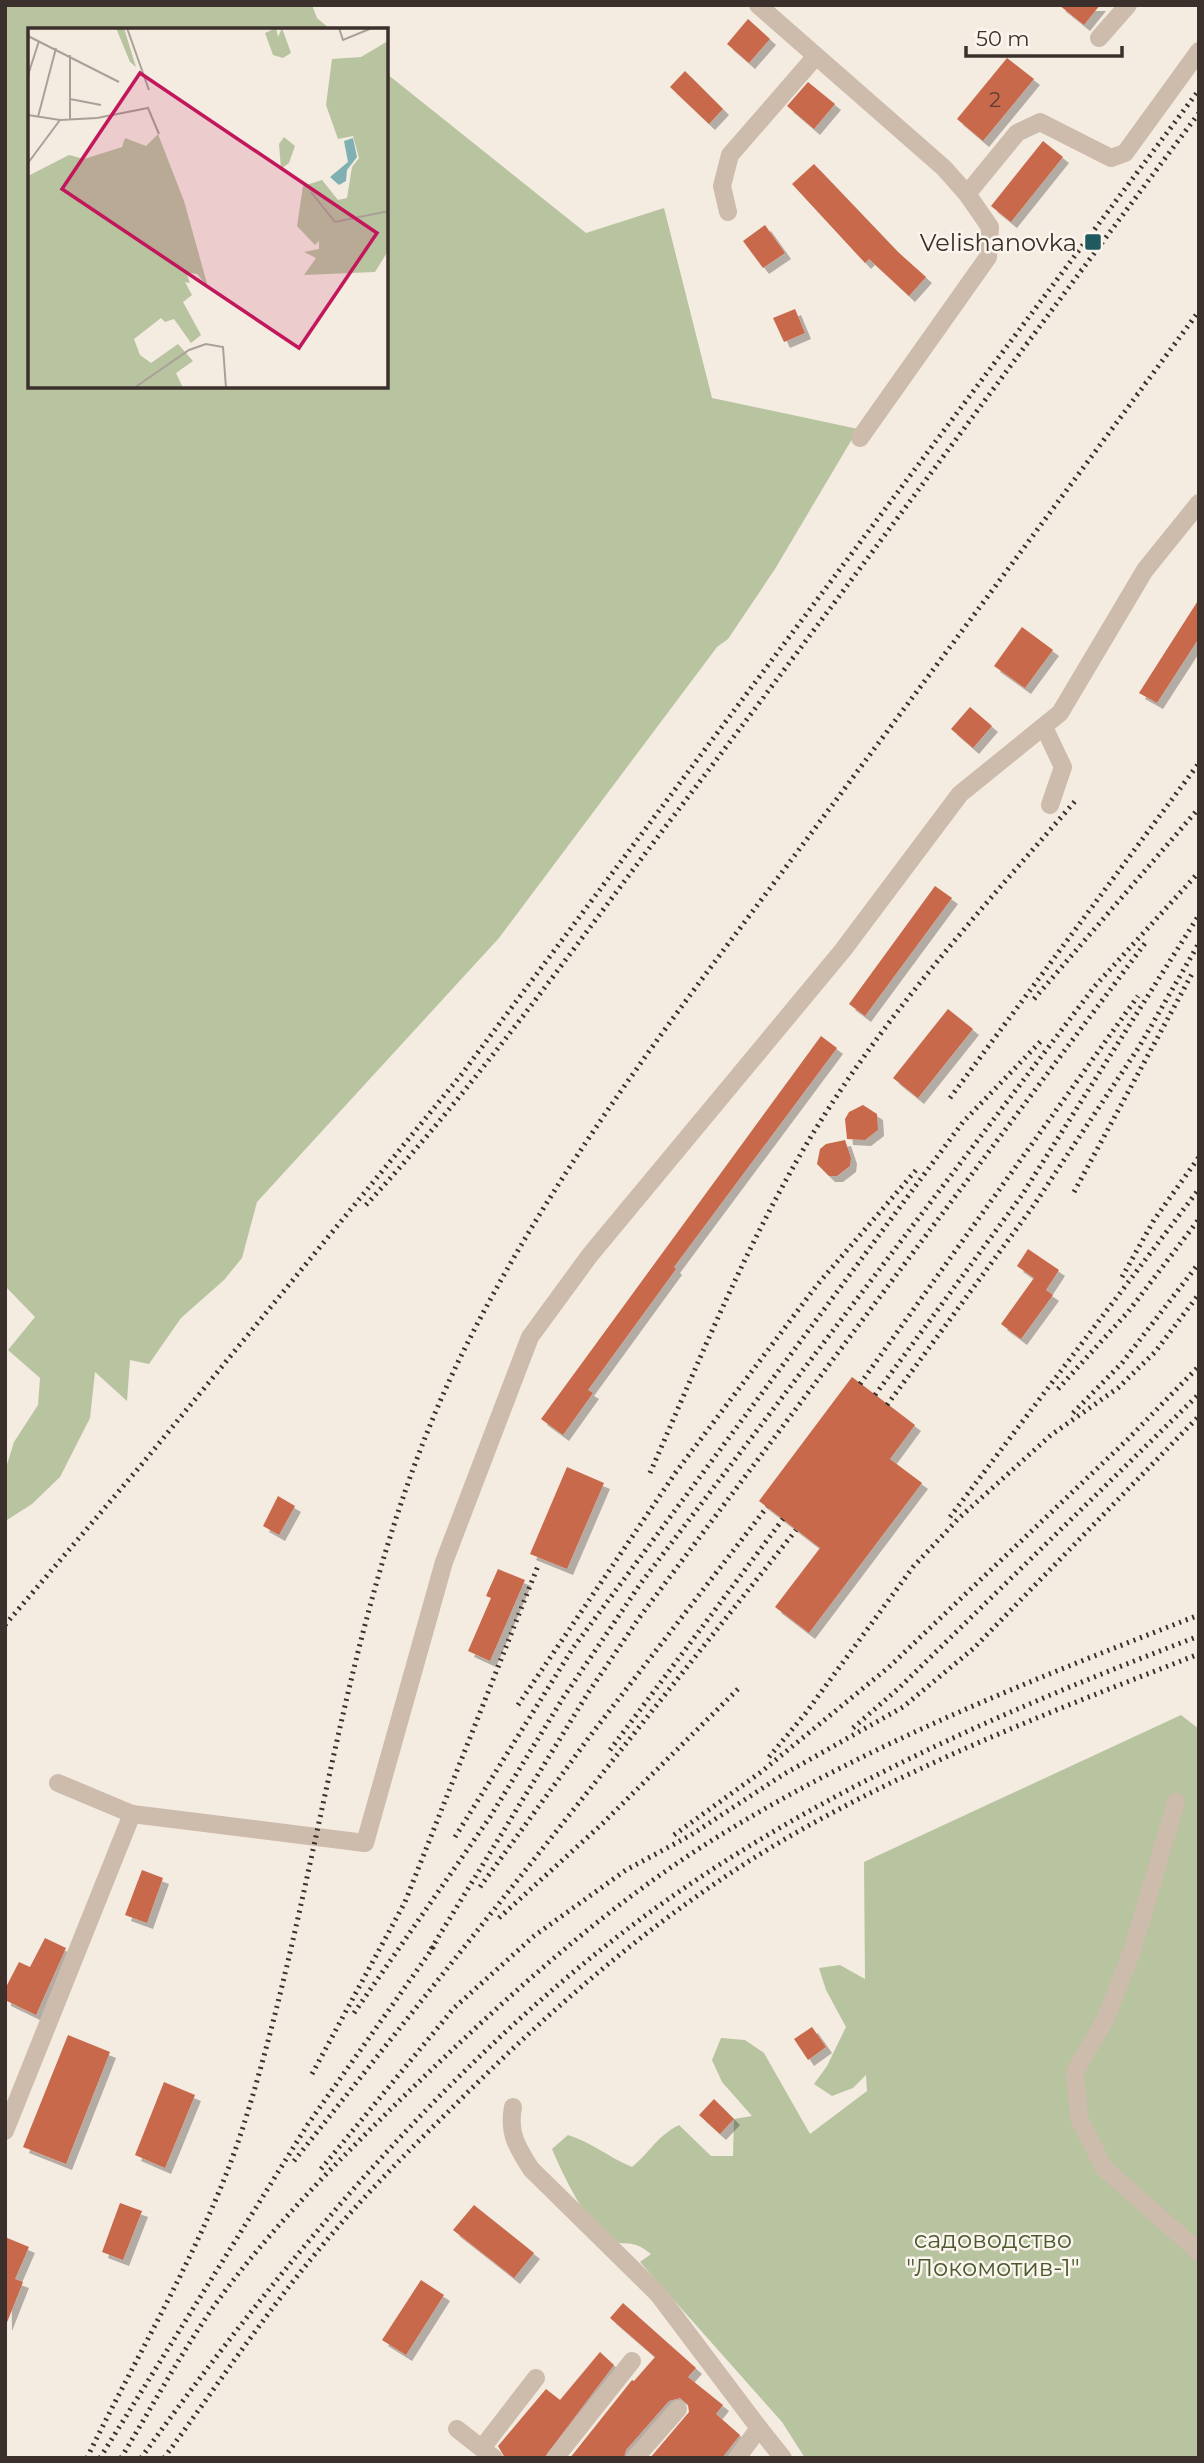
<svg xmlns="http://www.w3.org/2000/svg" width="1204" height="2463" font-family="Montserrat,sans-serif">
<defs>
<filter id="shadow"><feDropShadow dx="6" dy="6" stdDeviation="0" flood-color="#0004"/></filter>
</defs>
<rect width="100%" height="100%" fill="#f4ebe1"/>
<g fill="#b8c4a0">
<polygon points="5,5 312,5 317,18 331,30 30,30 30,387 387,387 387,74 586,233 664,208 712,398 858,429 775,569 728,639 717,647 499,938 257,1202 242,1258 224,1280 181,1318 149,1364 130,1360 127,1401 95,1372 90,1418 60,1477 32,1504 7,1520 5,1471 14,1442 38,1405 40,1378 8,1350 35,1317 7,1288 5,1292"/>
<path d="M1181,1715L1199,1729V2458H805L782,2422L640,2262L651,2254C630,2237 626,2248 611,2240C588,2228 562,2173 552,2149L568,2135C593,2143 608,2157 632,2167C651,2151 656,2137 679,2125L711,2156H733L734,2119L752,2116L722,2082L712,2060L721,2038L745,2040L764,2053L810,2134L867,2091L866,2075L853,2088L832,2096L814,2084L827,2066L846,2027L826,1990L819,1968L840,1965L865,1979L864,1862Z"/>
</g>
<g fill="#c8694b" filter="url(#shadow)">
<polygon points="1059,5 1100,5 1084,25"/>
<polygon points="748,19 770,39 749,63 727,44"/>
<polygon points="1007,58 1034,79 983,141 957,119"/>
<polygon points="685,71 723,109 709,124 670,87"/>
<polygon points="808,82 835,104 814,129 787,106"/>
<polygon points="1043,141 1063,157 1011,222 991,206"/>
<polygon points="814,164 898,252 926,277 909,296 869,259 865,263 792,184"/>
<polygon points="765,225 785,253 763,268 743,241"/>
<polygon points="795,309 805,333 784,342 773,318"/>
<polygon points="1199,599 1199,638 1157,703 1139,693"/>
<polygon points="1022,627 1053,650 1025,688 994,666"/>
<polygon points="970,707 992,726 973,748 951,729"/>
<polygon points="935,886 952,898 865,1016 849,1004"/>
<polygon points="948,1009 973,1029 918,1098 893,1078"/>
<polygon points="821,1036 837,1048 674,1267 676,1269 588,1390 593,1393 563,1435 541,1419"/>
<polygon points="863,1105 877,1114 878,1130 865,1140 847,1139 845,1119 849,1112"/>
<polygon points="845,1140 851,1158 850,1166 837,1176 829,1176 817,1164 820,1149 826,1144"/>
<polygon points="1028,1249 1059,1270 1046,1290 1053,1295 1021,1339 1001,1324 1034,1278 1017,1266"/>
<polygon points="852,1377 915,1425 890,1459 922,1483 809,1633 775,1607 820,1548 759,1501"/>
<polygon points="567,1467 604,1483 567,1569 530,1554"/>
<polygon points="278,1496 295,1506 279,1535 263,1526"/>
<polygon points="498,1569 525,1580 490,1661 468,1651 491,1598 486,1596"/>
<polygon points="142,1870 163,1878 147,1923 125,1915"/>
<polygon points="45,1938 66,1948 36,2015 5,2000 5,1989 19,1962 30,1967"/>
<polygon points="812,2027 826,2047 808,2060 794,2039"/>
<polygon points="68,2035 110,2052 66,2164 23,2147"/>
<polygon points="164,2082 195,2095 165,2168 135,2155"/>
<polygon points="714,2099 734,2119 720,2134 699,2115"/>
<polygon points="120,2203 142,2211 123,2260 102,2252"/>
<polygon points="474,2205 534,2253 514,2278 453,2230"/>
<polygon points="5,2237 29,2247 15,2279 23,2282 6,2325"/>
<polygon points="421,2280 444,2295 406,2355 382,2340"/>
<polygon points="623,2303 696,2368 688,2377 723,2405 716,2414 740,2435 722,2458 650,2458 689,2412 688,2405 680,2398 669,2401 626,2450 624,2458 570,2458 632,2380 634,2381 655,2357 610,2318"/>
<polygon points="600,2352 614,2365 544,2458 505,2458 498,2446 546,2389 560,2400"/>
</g>
<g fill="none" stroke-linecap="round" stroke-linejoin="round">
<g stroke="#cdbbac" stroke-width="18">
<polyline points="758,5 944,168 967,194 990,227 988,257 860,438"/>
<polyline points="1099,38 1128,5"/>
<polyline points="967,194 1017,133 1040,122 1111,158 1125,153 1199,51"/>
<polyline points="728,212 722,186 730,155 816,56"/>
<polyline points="1044,727 1063,767 1050,805"/>
<polyline points="1176,1802 1133,1948 1106,2018 1075,2072 1079,2118 1104,2168 1199,2252"/>
<polyline points="132,1814 365,1843 444,1562 530,1337 590,1255 843,950 960,794 1060,713 1145,570 1199,503"/>
<path d="M513,2107C508,2133 517,2147 531,2169L658,2294L759,2428L737,2458"/>
<polyline points="5,2131 132,1814 58,1783"/>
<polyline points="759,2428 783,2458"/>
<polyline points="457,2429 494,2458"/>
<polyline points="482,2448 536,2378"/>
<polyline points="555,2458 632,2361"/>
<polyline points="635,2458 678,2409"/>
</g>
<g stroke="#3b302b" stroke-width="5" stroke-dasharray="2 5" stroke-linecap="butt">
<polyline points="1034,999 1199,808"/>
<polyline points="950,1098 1199,763"/>
<polyline points="1074,1192 1193,972"/>
<path d="M366,1205C475,1087 569,954 666,826C846,590 1021,350 1199,113"/>
<polyline points="1122,1277 1154,1220 1199,1157"/>
<polyline points="860,1384 1138,996"/>
<polyline points="1058,1389 1128,1312 1199,1219"/>
<polyline points="875,1395 1022,1195 1199,915"/>
<polyline points="887,1405 1034,1205 1139,1047 1199,943"/>
<polyline points="1073,1413 1122,1363 1199,1263"/>
<path d="M650,1473C700,1359 747,1242 812,1135C886,1013 984,906 1077,799"/>
<polyline points="950,1517 1199,1189"/>
<polyline points="5,1625 142,1464 461,1075 1199,90"/>
<polyline points="518,1705 676,1472 817,1285 917,1169"/>
<polyline points="853,1728 899,1688 1199,1394"/>
<polyline points="610,1750 783,1519"/>
<polyline points="769,1757 805,1714 913,1567 958,1519 1051,1435 1118,1388 1155,1352 1199,1294"/>
<polyline points="674,1835 761,1772 889,1667 1127,1440 1199,1366"/>
<polyline points="455,1837 573,1648 963,1122 1041,1041"/>
<polyline points="480,1887 590,1736 767,1507"/>
<polyline points="499,1918 602,1824 738,1689"/>
<polyline points="431,1949 588,1693 639,1618 1146,942"/>
<polyline points="354,2013 490,1817 563,1698 641,1583 1095,986 1199,872"/>
<polyline points="312,2074 405,1902 538,1566"/>
<polyline points="294,2161 796,1530"/>
<polyline points="321,2169 454,2008 534,1936 626,1870 691,1835 784,1774 903,1707 974,1648 1199,1416"/>
<path d="M87,2458C139,2350 208,2238 244,2124C324,1870 343,1597 461,1356C550,1175 675,1015 795,855C930,674 1065,493 1199,311"/>
<polyline points="100,2458 308,2124 437,1942"/>
<path d="M121,2458C155,2402 186,2343 225,2291C277,2222 340,2159 401,2099C503,2000 610,1901 732,1828C879,1739 1039,1677 1199,1615"/>
<path d="M141,2458C290,2252 466,2039 677,1893C838,1782 1017,1705 1199,1636"/>
<path d="M164,2458C214,2390 262,2318 316,2253C357,2203 403,2156 449,2111C559,2000 679,1896 817,1821C939,1754 1070,1704 1199,1654"/>
</g>
</g>
<rect fill="#1f5a5e" stroke="#fbf5ee" stroke-width="2.5" x="1084" y="233" width="18" height="18" rx="3.5"/>
<g text-anchor="middle" dominant-baseline="central" stroke-width="5" stroke-linejoin="round" paint-order="stroke">
<g font-size="21" fill="#5e3e33">
<text x="995" y="99">2</text>
</g>
<g font-size="24" fill="#3b302b" stroke="#fbf5ee" text-anchor="end">
<text x="1077" y="242">Velishanovka</text>
</g>
<g font-size="24" fill="#4a5a2e" stroke="#fbf5ee">
<text x="993" y="2239">садоводство<tspan x="993" dy="28">"Локомотив-1"</tspan></text>
</g>
</g>
<g transform="translate(28 28)">
<rect width="360" height="360" fill="#f4ebe1"/>
<path d="M88,0H96L108,39L102,34ZM248,0L250,9L254,0L263,25L255,30L245,27L237,5ZM360,13V223L347,244L276,247L288,230L276,224L291,221V213L287,217L269,198L275,158L294,152L310,172L319,170L324,139L331,130L325,108L310,111L298,77L304,31L333,29ZM130,106L156,173L180,259L169,246L158,244L162,255L157,254L164,267L155,274L173,307L163,315L146,291L137,294L133,290L106,311L112,327L123,335L150,316L165,333L148,345L155,360H0V148L41,127L56,131L94,119L97,110L118,118ZM256,109L267,118L261,135L253,141L251,116Z" fill="#b8c4a0"/>
<path d="M325,110L329,129L319,142L318,153L311,157L302,149L320,134L316,113Z" fill="#7fb0b2"/>
<path fill="none" stroke="#aaa098" stroke-width="2" d="M99,0L121,62M311,0L315,12L344,0M0,8L91,54M42,27V92M0,47L11,13M42,71L73,77M0,87L32,92L69,90L120,80L131,106M10,89L28,20M0,135L32,92M283,164L307,194L361,183M106,360L161,322L178,316L195,319L198,360"/>
<path fill="#c2185b" fill-opacity="0.15" stroke="#c2185b" stroke-width="3.5" d="M112,45L349,205L271,320L34,161Z"/>
<rect width="360" height="360" fill="none" stroke="#3b302b" stroke-width="3.5"/>
</g>
<rect width="1204" height="2463" fill="none" stroke="#3b302b" stroke-width="14"/>
<path d="M966 46v10h156v-10" fill="none" stroke="#3b302b" stroke-width="3.5"/>
<text x="976" y="46" font-size="21" fill="#3b302b" stroke="#fbf5ee" stroke-width="5" paint-order="stroke">50 m</text>
</svg>
